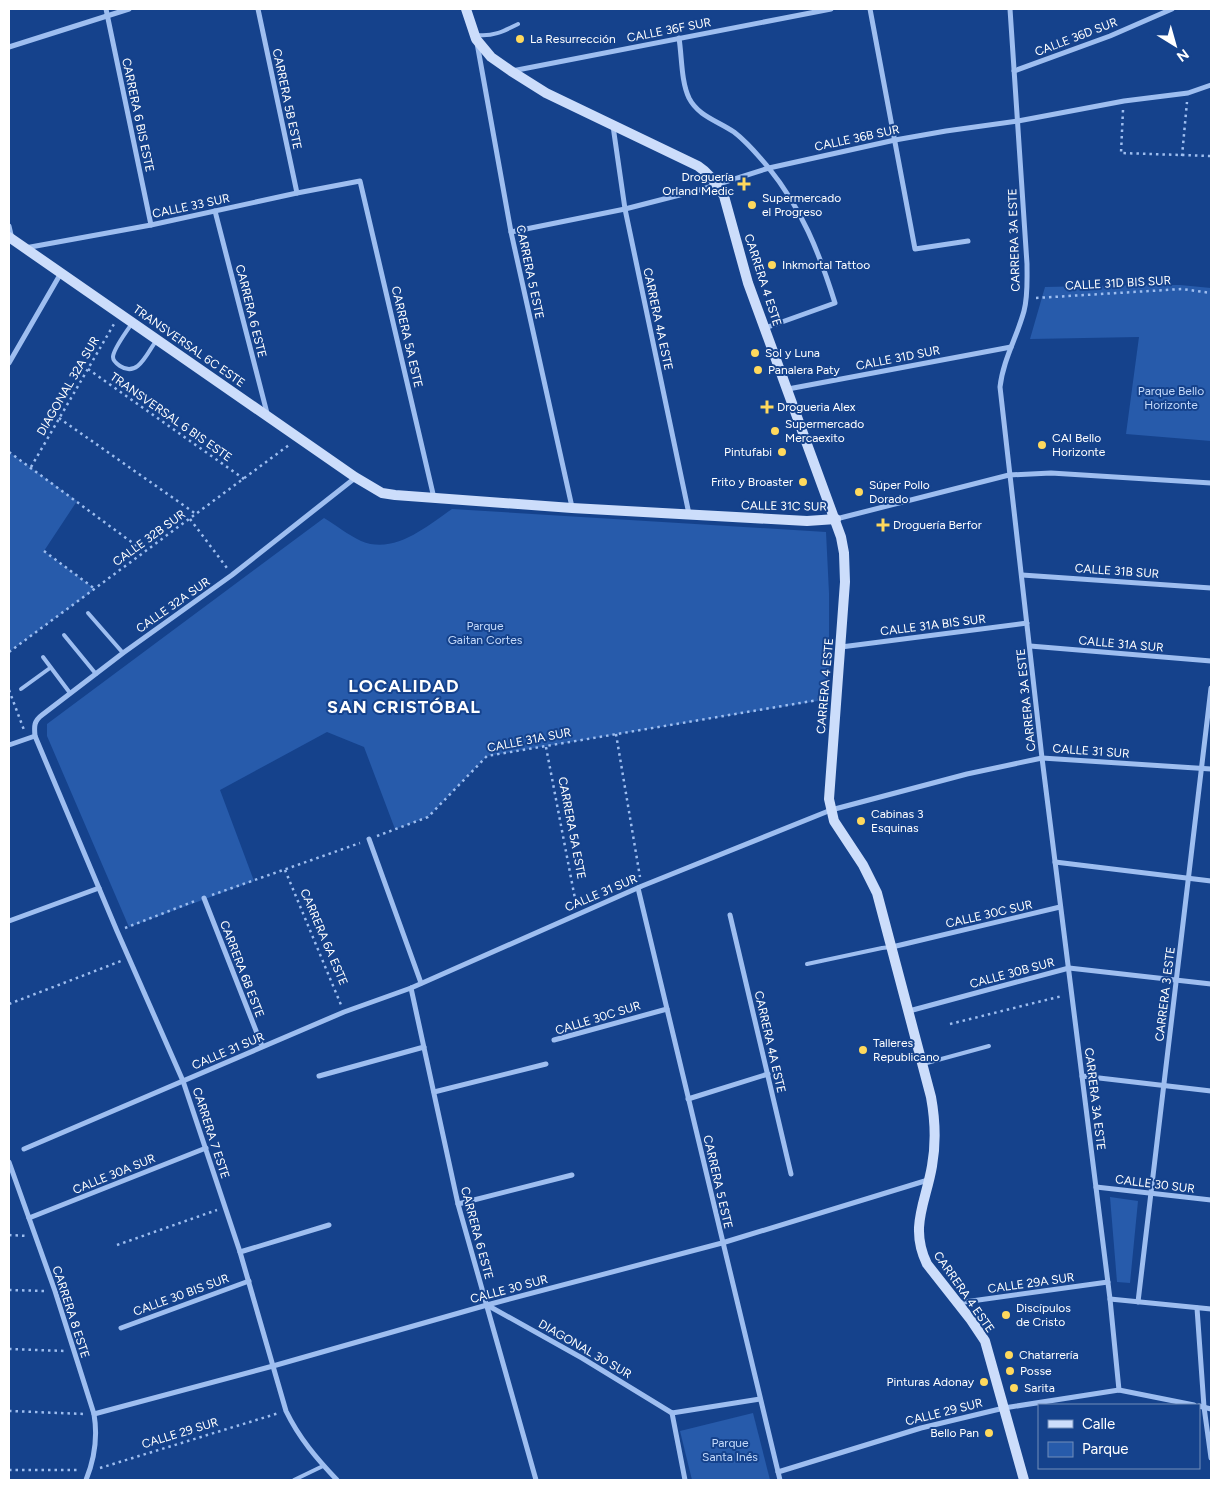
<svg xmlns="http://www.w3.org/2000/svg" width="1220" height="1489" font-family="Figtree,sans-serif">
<rect width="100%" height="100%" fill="#15428c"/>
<g fill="#275bab">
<polygon points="1138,285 1180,285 1211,288 1211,441 1126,434 1139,337 1030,339 1045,287"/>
<polygon points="9,452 77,501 44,551 95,589 9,652"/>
<path d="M452,509L826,532L829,593V699L487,756L428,817L395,829L364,747L327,732L220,790L254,881L129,927L47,736V724L324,518C336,525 348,535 361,541C394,555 426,527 452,509Z"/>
<polygon points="1110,1197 1138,1201 1130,1283 1117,1282"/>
<polygon points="753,1413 770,1480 692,1480 680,1431"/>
</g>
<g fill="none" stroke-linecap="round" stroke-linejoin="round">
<g stroke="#9ebef0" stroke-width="2.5" stroke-dasharray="2.5 4" stroke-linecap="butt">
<polyline points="1123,110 1121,153 1211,156"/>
<polyline points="1182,156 1187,102"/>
<polyline points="1036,298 1182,289 1211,293"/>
<polyline points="88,369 244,479"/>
<polyline points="59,418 196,514"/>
<polyline points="9,452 145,552"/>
<polyline points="31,467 114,324"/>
<polyline points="190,519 227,568"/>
<polyline points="44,551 95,589"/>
<polyline points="9,652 289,445"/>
<polyline points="9,690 24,730"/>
<polyline points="616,734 640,877"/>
<polyline points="546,747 576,904"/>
<polyline points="377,836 428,817 487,756 824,699"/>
<polyline points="285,870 341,1005"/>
<polyline points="212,895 360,843"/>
<polyline points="125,928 195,901"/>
<polyline points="9,1004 121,961"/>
<polyline points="950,1024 1062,996"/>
<polyline points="9,1235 27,1236"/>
<polyline points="117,1245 217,1210"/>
<polyline points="9,1290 46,1291"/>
<polyline points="9,1349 65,1351"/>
<polyline points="9,1411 85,1414"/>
<polyline points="100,1468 279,1413"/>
<polyline points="9,1470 80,1470"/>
</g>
<g stroke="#9ebef0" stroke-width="4">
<path d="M477,35C493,37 504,31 518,24"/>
<path d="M132,323C128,330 113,349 113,357C113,361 117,364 120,366C138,378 147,353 156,341"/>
<polyline points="88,613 123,653"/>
<polyline points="64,635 96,674"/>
<polyline points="43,657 70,693"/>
<polyline points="21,689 50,668"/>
<polyline points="807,964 882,948 891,947"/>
<polyline points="923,1064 989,1046"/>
<polyline points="294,1480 323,1466"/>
</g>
<g stroke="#9ebef0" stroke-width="5">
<polyline points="106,9 151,225"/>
<polyline points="258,9 297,193"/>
<polyline points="870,9 915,249 968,241"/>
<path d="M1010,9L1027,264C1027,280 1028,296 1024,311C1017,337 1003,360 1000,387L1042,758L1110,1299L1119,1390"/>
<path d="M679,38C682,57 681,81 689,98C698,116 718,121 734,132C747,142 758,155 768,167C802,209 819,252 835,303L765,328"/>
<polyline points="477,43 511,232 572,507"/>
<polyline points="9,47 129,9"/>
<polyline points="512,71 831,9"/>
<polyline points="1014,71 1110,36 1172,9"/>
<polyline points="613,126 625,209 689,514"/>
<polyline points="215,211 267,413"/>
<polyline points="9,226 12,239"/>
<polyline points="511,232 625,209 703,189 769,168 895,140 946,131 1018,121 1124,101 1188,93 1211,85"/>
<polyline points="25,248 151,225 297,193 360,181 434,498"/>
<polyline points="9,363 61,273"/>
<polyline points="788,389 1011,347"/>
<polyline points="836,519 1009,475 1051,473 1211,483"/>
<polyline points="1022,575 1211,588"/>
<polyline points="1030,646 1211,661"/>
<polyline points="841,647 1027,623"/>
<polyline points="9,745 35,736"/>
<polyline points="369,839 421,983"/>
<polyline points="1055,862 1211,881"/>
<polyline points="638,888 780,1480"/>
<polyline points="204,898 262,1046"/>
<polyline points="730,915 791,1174"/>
<polyline points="9,921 99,888"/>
<polyline points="892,947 1060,907"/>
<polyline points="411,988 458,1204 536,1480"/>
<polyline points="909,1011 1069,968 1211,984"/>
<polyline points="554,1040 667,1009"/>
<polyline points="319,1076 424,1047"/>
<polyline points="1082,1076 1211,1091"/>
<polyline points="434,1092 546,1064"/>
<polyline points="688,1099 768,1074"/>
<polyline points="24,1149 344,1012 411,988 642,886 831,810 967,774 1042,758 1211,769"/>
<path d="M9,1162L55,1291L94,1414C98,1438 95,1458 86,1480"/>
<polyline points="1096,1187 1211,1200"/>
<polyline points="458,1204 572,1175"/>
<polyline points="29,1218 206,1148"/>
<polyline points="240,1252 329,1225"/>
<polyline points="1110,1299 1211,1309"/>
<polyline points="1138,1302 1211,688"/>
<polyline points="957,1303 1108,1282"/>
<polyline points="487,1305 582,1358 672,1413"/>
<polyline points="1197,1308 1204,1407 1211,1458"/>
<polyline points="121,1328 249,1281"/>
<polyline points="1199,1406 1211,1409"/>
<polyline points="672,1413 760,1399"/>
<polyline points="672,1413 685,1480"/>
<polyline points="94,1414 273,1366 487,1305 722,1243 928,1180"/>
<polyline points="778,1472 921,1428 1004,1408 1119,1390 1194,1405"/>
<path d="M337,1480C317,1459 299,1438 286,1411L240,1252L183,1081L117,931L35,736C34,726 34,721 42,715L123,653L232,575L355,478"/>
</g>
<g stroke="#ccddfb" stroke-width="10">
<path d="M466,9L476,39L491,57L511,71L546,93L698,166C709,173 717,184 724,196L748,283L841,537L844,553L845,582L829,799L834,821L863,865L877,893L931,1097C935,1119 936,1144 932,1166C926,1202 909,1227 927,1264L971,1320L985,1341L1024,1480"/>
<polyline points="9,237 355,477 382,493 395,495 572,508 807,521 836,519"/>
</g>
</g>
<g fill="#ffd95d" stroke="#15428c" stroke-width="2">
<circle cx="520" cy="39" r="5"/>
<path d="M741.5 176.5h5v5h5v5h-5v5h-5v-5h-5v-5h5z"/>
<circle cx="752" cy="205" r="5"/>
<circle cx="772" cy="265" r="5"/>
<circle cx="755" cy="353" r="5"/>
<circle cx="758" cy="370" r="5"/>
<path d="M764.5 399.5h5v5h5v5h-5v5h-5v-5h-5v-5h5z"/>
<circle cx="775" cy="431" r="5"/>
<circle cx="1042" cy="445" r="5"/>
<circle cx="782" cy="452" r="5"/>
<circle cx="803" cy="482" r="5"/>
<circle cx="859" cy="492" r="5"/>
<path d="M880.5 517.5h5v5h5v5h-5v5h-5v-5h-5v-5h5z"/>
<circle cx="861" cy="821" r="5"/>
<circle cx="863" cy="1050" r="5"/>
<circle cx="1006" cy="1315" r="5"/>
<circle cx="1009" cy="1355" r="5"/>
<circle cx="1010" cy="1371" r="5"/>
<circle cx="984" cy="1382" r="5"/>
<circle cx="1014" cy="1388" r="5"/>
<circle cx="989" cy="1433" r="5"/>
</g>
<g text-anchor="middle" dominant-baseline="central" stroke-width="4" stroke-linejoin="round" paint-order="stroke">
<g font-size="12" fill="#fff" stroke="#15428c">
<text transform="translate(669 30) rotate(-11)">CALLE 36F SUR</text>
<text transform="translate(1076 37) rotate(-21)">CALLE 36D SUR</text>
<text transform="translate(287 99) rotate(78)">CARRERA 5B ESTE</text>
<text transform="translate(138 115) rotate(78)">CARRERA 6 BIS ESTE</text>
<text transform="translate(857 138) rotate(-12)">CALLE 36B SUR</text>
<text transform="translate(191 206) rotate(-12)">CALLE 33 SUR</text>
<text transform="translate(1014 240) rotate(-92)">CARRERA 3A ESTE</text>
<text transform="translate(530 272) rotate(78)">CARRERA 5 ESTE</text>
<text transform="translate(763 280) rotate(72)">CARRERA 4 ESTE</text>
<text transform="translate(1118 283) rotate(-3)">CALLE 31D BIS SUR</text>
<text transform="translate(251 311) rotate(76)">CARRERA 6 ESTE</text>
<text transform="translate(658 319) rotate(78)">CARRERA 4A ESTE</text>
<text transform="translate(407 337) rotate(77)">CARRERA 5A ESTE</text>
<text transform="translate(189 346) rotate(35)">TRANSVERSAL 6C ESTE</text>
<text transform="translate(898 358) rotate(-11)">CALLE 31D SUR</text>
<text transform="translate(68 386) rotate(-60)">DIAGONAL 32A SUR</text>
<text transform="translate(171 417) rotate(35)">TRANSVERSAL 6 BIS ESTE</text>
<text transform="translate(784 506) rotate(1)">CALLE 31C SUR</text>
<text transform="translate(149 538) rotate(-36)">CALLE 32B SUR</text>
<text transform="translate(1117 571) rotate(4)">CALLE 31B SUR</text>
<text transform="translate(173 605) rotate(-35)">CALLE 32A SUR</text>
<text transform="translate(933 625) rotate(-7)">CALLE 31A BIS SUR</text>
<text transform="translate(1121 644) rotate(5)">CALLE 31A SUR</text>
<text transform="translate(825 686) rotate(-85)">CARRERA 4 ESTE</text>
<text transform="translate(1026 700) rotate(-96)">CARRERA 3A ESTE</text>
<text transform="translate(529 740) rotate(-11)">CALLE 31A SUR</text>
<text transform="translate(1091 751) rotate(4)">CALLE 31 SUR</text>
<text transform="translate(572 828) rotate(79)">CARRERA 5A ESTE</text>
<text transform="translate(601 893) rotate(-23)">CALLE 31 SUR</text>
<text transform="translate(989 914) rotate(-13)">CALLE 30C SUR</text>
<text transform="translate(324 937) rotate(67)">CARRERA 6A ESTE</text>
<text transform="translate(242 969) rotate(69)">CARRERA 6B ESTE</text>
<text transform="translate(1012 973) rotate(-15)">CALLE 30B SUR</text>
<text transform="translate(1165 994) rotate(-83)">CARRERA 3 ESTE</text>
<text transform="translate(598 1018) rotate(-17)">CALLE 30C SUR</text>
<text transform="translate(770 1042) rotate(77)">CARRERA 4A ESTE</text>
<text transform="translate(228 1051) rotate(-23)">CALLE 31 SUR</text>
<text transform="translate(1095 1099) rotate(83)">CARRERA 3A ESTE</text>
<text transform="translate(211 1133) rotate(72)">CARRERA 7 ESTE</text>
<text transform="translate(114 1174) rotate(-22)">CALLE 30A SUR</text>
<text transform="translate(718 1182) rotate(77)">CARRERA 5 ESTE</text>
<text transform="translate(1155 1184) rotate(7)">CALLE 30 SUR</text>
<text transform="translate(477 1233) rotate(75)">CARRERA 6 ESTE</text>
<text transform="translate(1031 1283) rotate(-8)">CALLE 29A SUR</text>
<text transform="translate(509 1289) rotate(-15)">CALLE 30 SUR</text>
<text transform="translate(964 1292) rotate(55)">CARRERA 4 ESTE</text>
<text transform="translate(181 1295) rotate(-20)">CALLE 30 BIS SUR</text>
<text transform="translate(71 1312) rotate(72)">CARRERA 8 ESTE</text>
<text transform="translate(585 1349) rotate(30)">DIAGONAL 30 SUR</text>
<text transform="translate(944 1412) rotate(-14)">CALLE 29 SUR</text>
<text transform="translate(180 1433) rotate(-17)">CALLE 29 SUR</text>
</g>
<g font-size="12" fill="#fff" stroke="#15428c" text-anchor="start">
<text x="530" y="39">La Resurrección</text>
<text x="734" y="177" text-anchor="end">Droguería<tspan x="734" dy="14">Orland Medic</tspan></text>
<text x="762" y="198">Supermercado<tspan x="762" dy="14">el Progreso</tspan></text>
<text x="782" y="265">Inkmortal Tattoo</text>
<text x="765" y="353">Sol y Luna</text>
<text x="768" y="370">Panalera Paty</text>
<text x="777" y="407">Drogueria Alex</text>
<text x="785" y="424">Supermercado<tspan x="785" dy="14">Mercaexito</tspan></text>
<text x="1052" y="438">CAI Bello<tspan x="1052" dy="14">Horizonte</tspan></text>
<text x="772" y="452" text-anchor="end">Pintufabi</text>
<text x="793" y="482" text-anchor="end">Frito y Broaster</text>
<text x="869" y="485">Súper Pollo<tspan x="869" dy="14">Dorado</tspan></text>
<text x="893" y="525">Droguería Berfor</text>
<text x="871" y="814">Cabinas 3<tspan x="871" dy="14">Esquinas</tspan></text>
<text x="873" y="1043">Talleres<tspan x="873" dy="14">Republicano</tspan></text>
<text x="1016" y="1308">Discípulos<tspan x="1016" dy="14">de Cristo</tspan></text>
<text x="1019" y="1355">Chatarrería</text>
<text x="1020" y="1371">Posse</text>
<text x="974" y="1382" text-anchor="end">Pinturas Adonay</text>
<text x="1024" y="1388">Sarita</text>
<text x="979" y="1433" text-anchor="end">Bello Pan</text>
</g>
<g font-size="12" fill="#c4dafb" stroke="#15428c">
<text x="1171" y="391">Parque Bello<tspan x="1171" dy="14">Horizonte</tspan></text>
<text x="485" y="626">Parque<tspan x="485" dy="14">Gaitan Cortes</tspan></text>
<text x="730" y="1443">Parque<tspan x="730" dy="14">Santa Inés</tspan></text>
</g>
<g font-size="18" font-weight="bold" letter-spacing="1" fill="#fff" stroke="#15428c">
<text x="404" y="686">LOCALIDAD<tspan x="404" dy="21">SAN CRISTÓBAL</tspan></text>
</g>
</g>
<rect width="1220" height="1489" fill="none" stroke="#ffffff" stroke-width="20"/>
<rect x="1038" y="1404" width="162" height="65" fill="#15428c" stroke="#738eba"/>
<rect x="1048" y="1420" width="25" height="8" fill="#ccddfb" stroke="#738eba"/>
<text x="1082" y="1429" font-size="15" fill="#ffffff">Calle</text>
<rect x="1048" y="1442" width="25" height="15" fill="#275bab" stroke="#738eba"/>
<text x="1082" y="1454" font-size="15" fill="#ffffff">Parque</text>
<g transform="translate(1175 45) rotate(143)" stroke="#15428c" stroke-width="4" paint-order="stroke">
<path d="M0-4L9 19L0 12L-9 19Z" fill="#ffffff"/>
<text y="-8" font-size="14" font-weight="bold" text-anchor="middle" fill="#ffffff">N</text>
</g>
</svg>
